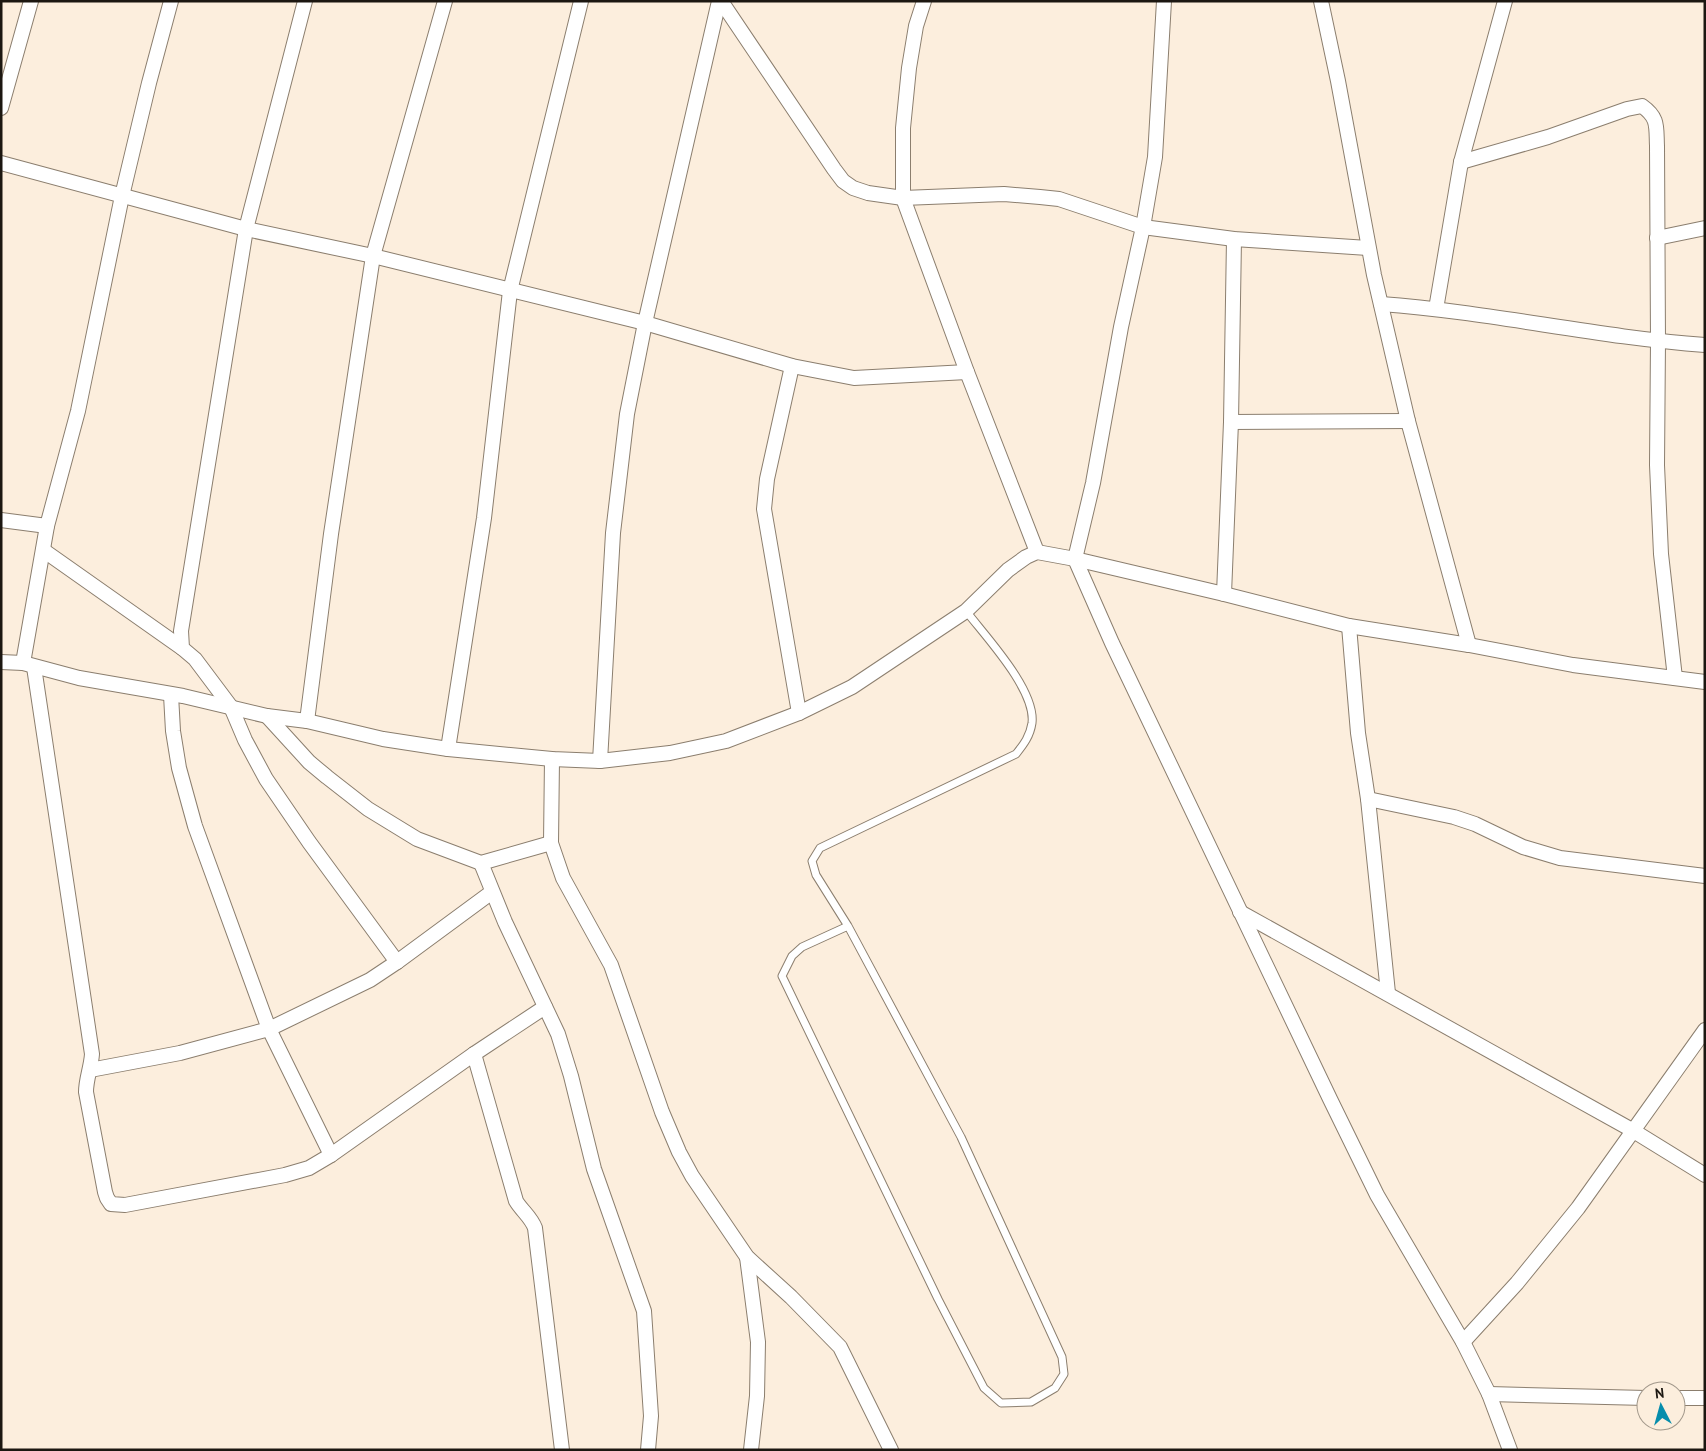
<svg xmlns="http://www.w3.org/2000/svg" width="1706" height="1451" font-family="'PT Sans',sans-serif">
<rect width="100%" height="100%" fill="#fceedd"/>
<g fill="none" stroke-linecap="round" stroke-linejoin="round">
<g stroke="#8b7e6e" stroke-width="9">
<path id="lane" d="M848,926L802,947L792,956L782,976L938,1299L984,1388L1001,1403L1031,1402L1055,1388L1064,1374L1062,1357L961,1137L848,926L816,875L812,861L820,848L1016,754C1024,744 1030,736 1032,723C1036,690 986,637 966,611"/>
</g>
<g stroke="#8b7e6e" stroke-width="16">
<g id="street">
<polyline points="305,1 246,229 181,631 182,648 195,659 231,707 245,740 266,779 309,842 397,962"/>
<polyline points="721,1 834,169 843,181 853,188 868,193 903,198 1004,194 1040,197 1059,199 1143,227 1234,239 1368,248"/>
<polyline points="924,1 916,26 909,68 903,128 903,198 967,372 1037,552"/>
<polyline points="1164,1 1155,157 1143,227 1121,327 1093,483 1075,559 1112,643 1330,1099 1377,1195 1463,1342 1489,1394 1510,1450"/>
<polyline points="1321,1 1338,81 1374,275 1408,421 1469,645"/>
<polyline points="1,108 31,1"/>
<path d="M1461,162L1548,137L1627,109L1642,106C1659,118 1656,127 1657,146L1658,341L1657,465L1661,554L1675,678"/>
<polyline points="1,163 246,229 373,256 645,323 792,366 854,378 967,372"/>
<polyline points="1657,238 1705,228"/>
<path d="M1381,304C1490,312 1596,337 1705,345"/>
<polyline points="1436,309 1461,162 1505,1"/>
<polyline points="792,366 767,479 764,509 799,713"/>
<polyline points="1231,422 1408,421"/>
<polyline points="1,520 47,526"/>
<polyline points="43,550 182,648"/>
<polyline points="1224,594 1231,422 1234,239"/>
<polyline points="1349,626 1358,733 1368,799 1388,993"/>
<polyline points="1,662 23,663 79,678 183,696 267,716 307,721 383,739 448,749 552,759 600,761 670,753 726,741 799,713 852,687 966,611 1008,570 1026,557 1037,552 1075,559 1224,594 1349,626 1469,645 1573,665 1705,682"/>
<polyline points="23,663 47,526 78,411 122,196 149,83 171,1"/>
<path d="M34,667L92,1054C91,1068 86,1079 86,1092L105,1192L107,1198L111,1204L125,1205L285,1175L309,1168L331,1155L474,1054L545,1007"/>
<polyline points="171,695 173,731 179,768 195,826 269,1029 331,1155"/>
<polyline points="267,716 309,762 327,777 368,809 417,839 481,863 551,843"/>
<polyline points="307,721 331,534 373,256 445,1"/>
<polyline points="448,749 484,518 510,291 581,1"/>
<polyline points="552,759 551,843 563,878 611,965 662,1112 679,1152 692,1176 747,1257 791,1297 840,1347 891,1450"/>
<polyline points="600,761 613,533 627,414 645,323 719,1"/>
<polyline points="1368,799 1454,817 1475,824 1523,847 1560,858 1705,876"/>
<polyline points="481,863 505,922 558,1034 571,1076 594,1169 644,1311 651,1416 648,1450"/>
<polyline points="1240,912 1632,1130 1705,1175"/>
<path d="M474,1054L516,1201C522,1211 531,1217 535,1228L562,1450"/>
<polyline points="90,1070 180,1053 269,1029 370,980 397,962 492,892"/>
<polyline points="747,1257 758,1342 757,1396 751,1450"/>
<polyline points="1463,1342 1517,1283 1578,1208 1705,1030"/>
<polyline points="1489,1394 1646,1398"/>
<polyline points="1676,1398 1705,1398"/>
</g>
</g>
<use href="#lane" stroke="#fff" stroke-width="7"/>
<use href="#street" stroke="#fff" stroke-width="14"/>
</g>
<rect width="1706" height="1451" fill="none" stroke="#1c1711" stroke-width="5"/>
<g transform="translate(1661 1406) rotate(354)"><circle r="24" fill="#fceedd" stroke="#a2988b"/>
<path d="M0-4L9 19L0 12L-9 19Z" fill="#068dac"/>
<text y="-8" font-size="14" font-weight="bold" text-anchor="middle" fill="#1c1711">N</text>
</g>
</svg>
